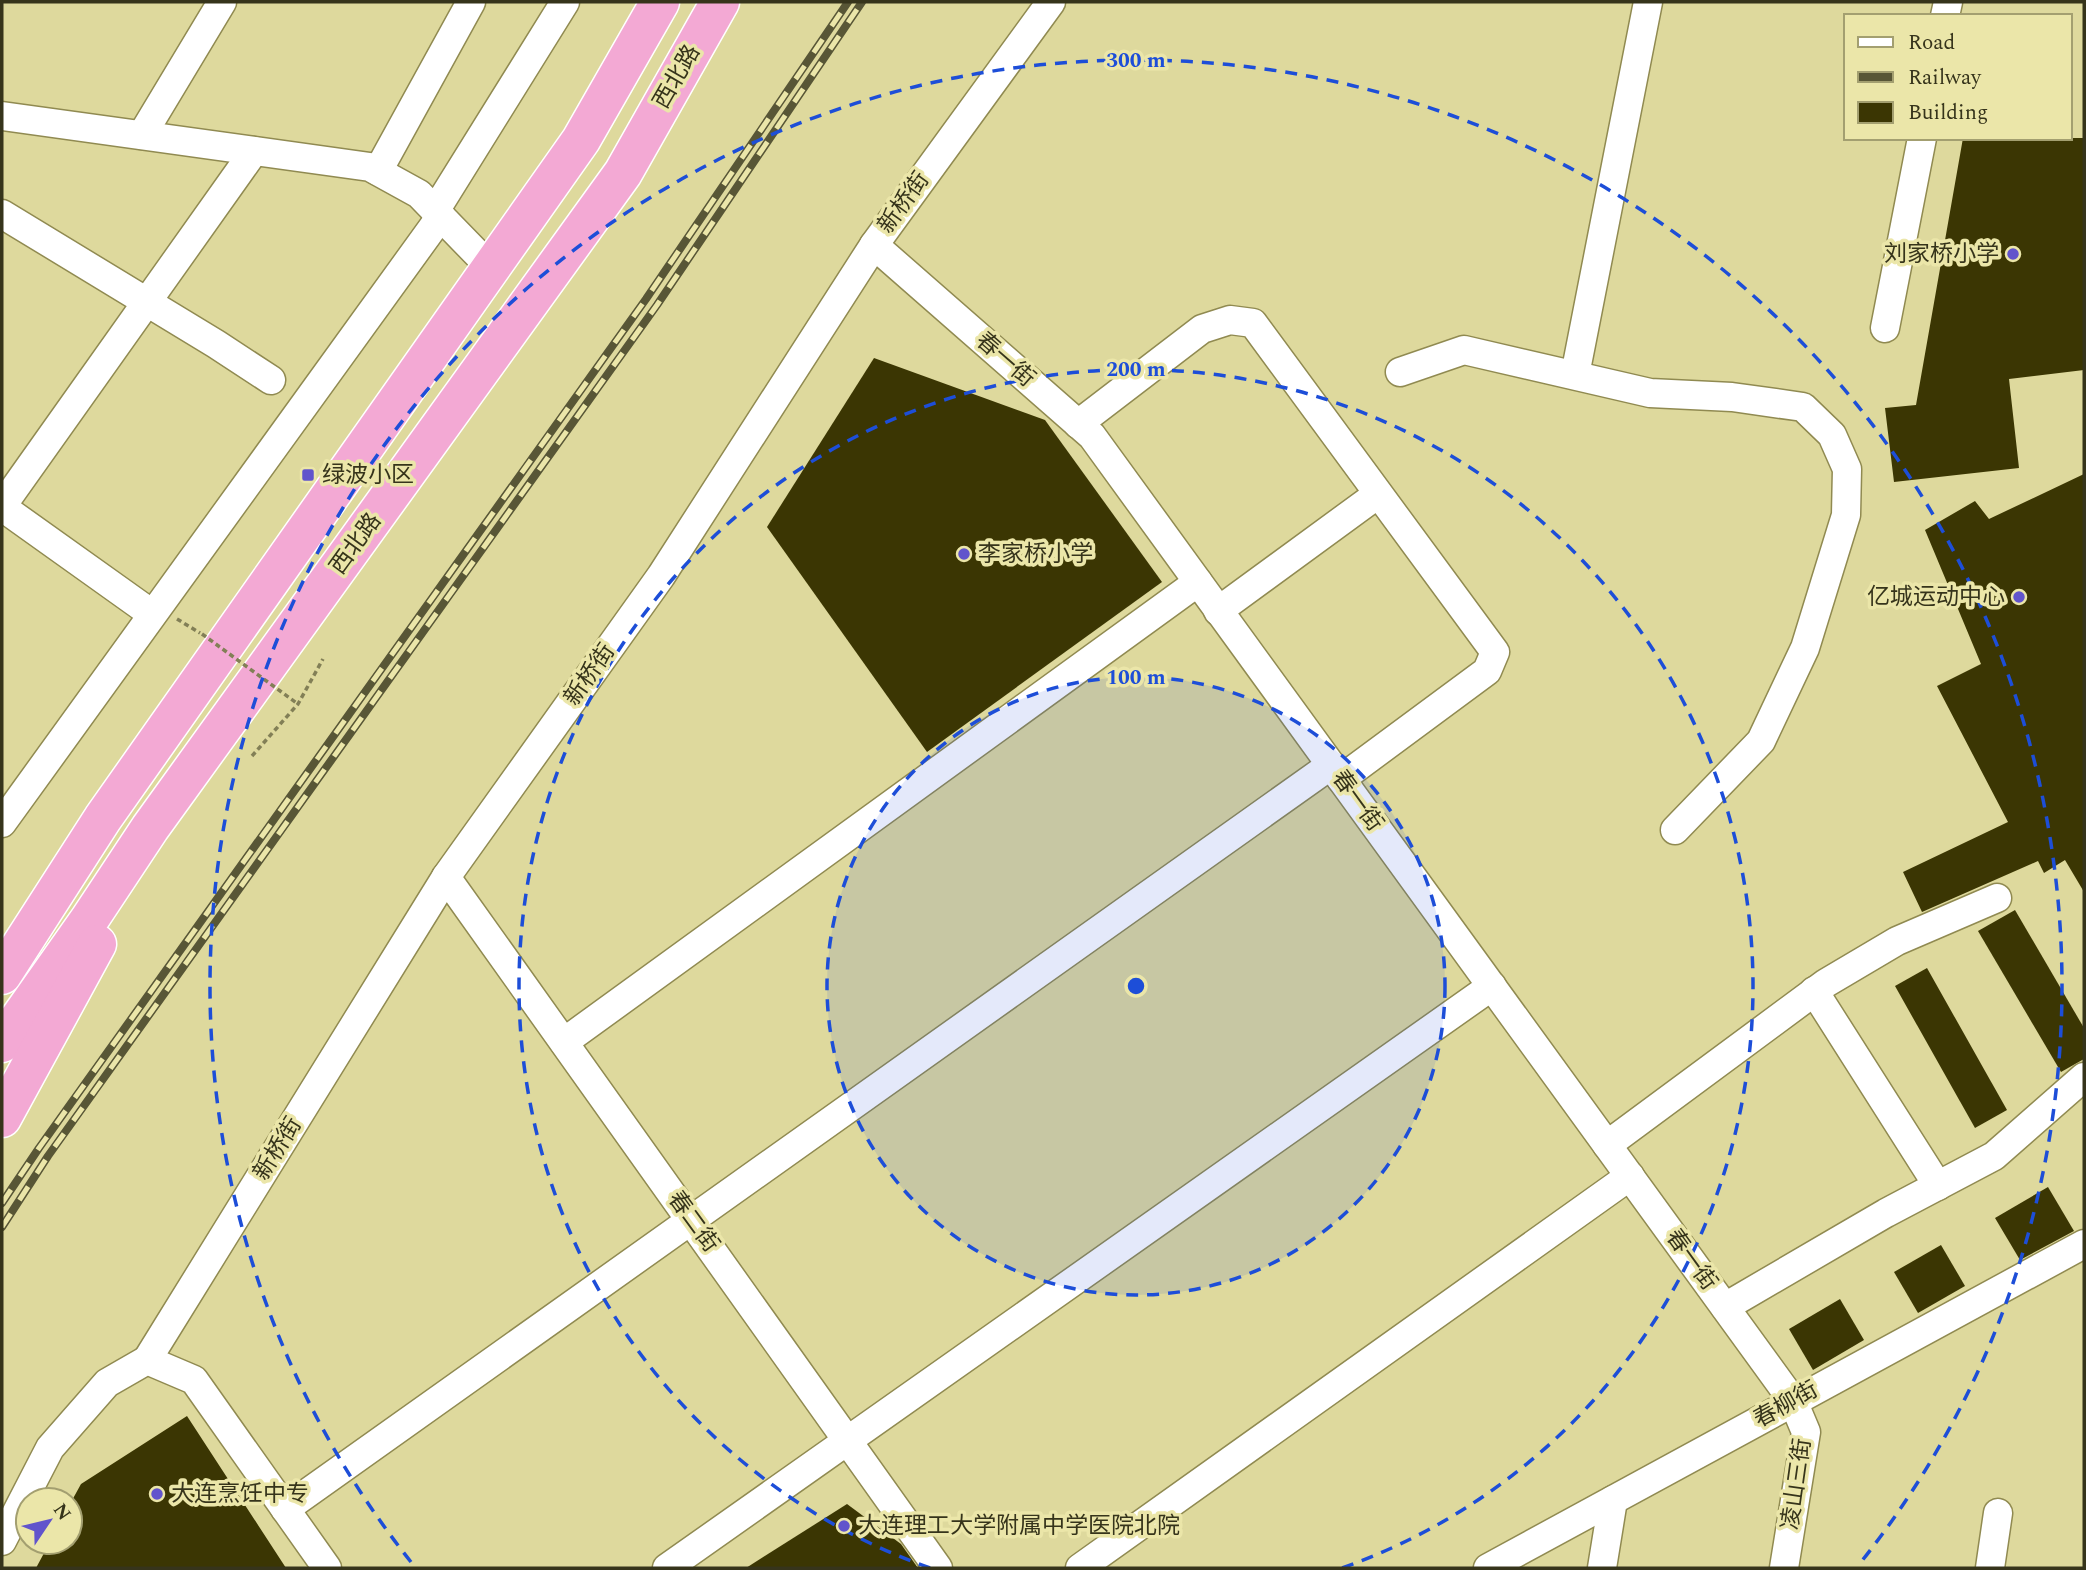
<svg xmlns="http://www.w3.org/2000/svg" width="2086" height="1570" font-family="Spectral,'Noto Sans SC',serif">
<rect width="100%" height="100%" fill="#ded99d"/>
<g fill="#3b3603">
<polygon points="1963,138 2084,138 2084,370 2009,379 2019,468 1894,482 1885,408 1916,405"/>
<polygon points="874,358 1045,420 1162,582 927,752 767,527"/>
<polygon points="2084,474 2084,892 2065,860 2044,873 2038,861 1922,912 1903,872 2008,822 1937,686 1981,664 1925,530 1975,501 1989,519"/>
<polygon points="2015,910 2084,1028 2084,1059 2061,1072 1978,931"/>
<polygon points="1927,968 2007,1110 1975,1128 1895,986"/>
<polygon points="2048,1187 2074,1231 2020,1260 1995,1218"/>
<polygon points="1941,1245 1965,1286 1918,1313 1894,1272"/>
<polygon points="1840,1299 1864,1340 1813,1370 1789,1329"/>
<polygon points="187,1416 286,1568 36,1568 50,1542 70,1542 70,1504 81,1484"/>
<polygon points="847,1504 901,1544 918,1568 746,1568"/>
</g>
<g fill="none" stroke-linecap="round" stroke-linejoin="round">
<g stroke="#908a51" stroke-width="31">
<g id="minor">
<polyline points="1945,16 1948,2"/>
<polyline points="2,116 370,167 419,194 491,268"/>
<polyline points="142,135 222,2"/>
<polyline points="378,171 471,2"/>
<polyline points="435,211 565,2"/>
<polyline points="2,214 216,344 271,380"/>
<polyline points="874,245 1092,436 1793,1401 1806,1432 1784,1568"/>
<polyline points="1885,328 1922,138"/>
<polyline points="1400,372 1464,350 1650,393 1732,397 1803,407 1832,435 1847,469 1846,515 1805,648 1761,741 1675,830"/>
<polyline points="1575,375 1648,2"/>
<polyline points="1078,424 1202,329 1230,320 1253,323 1495,652 1487,671 1341,779"/>
<polyline points="2,506 254,151"/>
<polyline points="2,507 152,614"/>
<polyline points="1218,611 1378,494"/>
<polyline points="2,823 441,216"/>
<polyline points="446,877 938,1568"/>
<polyline points="1814,991 1938,1186"/>
<polyline points="564,1042 1198,582"/>
<polyline points="1607,1145 1826,983 1897,941 1997,898"/>
<polyline points="1725,1307 1886,1213 1994,1156 2084,1077"/>
<polyline points="147,1360 446,877 661,576 874,245 1051,2"/>
<polyline points="285,1509 1331,765"/>
<polyline points="2,1541 50,1448 107,1383 147,1360 194,1380 327,1568"/>
<polyline points="667,1568 1492,986"/>
<polyline points="1080,1568 1630,1176"/>
<polyline points="1488,1568 2084,1244"/>
<polyline points="1602,1568 1613,1500"/>
<polyline points="1990,1568 1998,1513"/>
</g>
</g>
<g stroke="#fff" stroke-width="41">
<g id="highway">
<polyline points="2,975 103,818 581,140 660,2"/>
<polyline points="2,1043 89,920 150,828 623,173 720,2"/>
<polyline points="2,1118 97,944"/>
</g>
</g>
<g stroke="#827f56" stroke-width="3.5" stroke-dasharray="5 3.5" stroke-linecap="butt">
<polyline points="177,619 200,633"/>
<polyline points="252,756 298,704 323,659"/>
</g>
<use href="#minor" stroke="#fff" stroke-width="28"/>
<use href="#highway" stroke="#f3a9d4" stroke-width="38"/>
<g stroke="#585636" stroke-width="8">
<g id="rail">
<polyline points="2,1203 39,1148 646,299 848,2"/>
<polyline points="2,1227 48,1156 657,305 862,2"/>
</g>
</g>
<use href="#rail" stroke="#ebe6a9" stroke-width="5" stroke-dasharray="16" stroke-linecap="butt"/>
<polyline stroke="#827f56" stroke-width="3.5" stroke-dasharray="5 3.5" stroke-linecap="butt" points="202,634 298,704"/>
</g>
<circle cx="1136" cy="986" r="309" fill="#1d4ed8" fill-opacity=".12"/>
<g fill="none" stroke="#1d4ed8" stroke-width="3.5" stroke-dasharray="12 9">
<circle cx="1136" cy="986" r="309"/>
<path d="M930 1568A617 617 0 1 1 1342 1568"/>
<path d="M411 1562A926 926 0 1 1 1861 1562"/>
</g>
<g fill="#6154cc" stroke="#ebe6a9" stroke-width="2.5">
<circle cx="2013" cy="254" r="7"/>
<rect x="301" y="468" width="14" height="14" rx="3.5"/>
<circle cx="964" cy="554" r="7"/>
<circle cx="2019" cy="597" r="7"/>
<circle cx="157" cy="1494" r="7"/>
<circle cx="844" cy="1526" r="7"/>
</g>
<g text-anchor="middle" dominant-baseline="central" stroke-width="7" stroke-linejoin="round" paint-order="stroke">
<g font-size="23" fill="#36341b" stroke="#ebe6a9">
<text transform="translate(677 77) rotate(-60)">西北路</text>
<text transform="translate(904 203) rotate(-54)">新桥街</text>
<text transform="translate(1005 360) rotate(41)">春一街</text>
<text transform="translate(356 544) rotate(-54)">西北路</text>
<text transform="translate(590 675) rotate(-55)">新桥街</text>
<text transform="translate(1357 801) rotate(54)">春一街</text>
<text transform="translate(278 1149) rotate(-58)">新桥街</text>
<text transform="translate(693 1222) rotate(54)">春二街</text>
<text transform="translate(1691 1260) rotate(54)">春一街</text>
<text transform="translate(1786 1405) rotate(-29)">春柳街</text>
<text transform="translate(1797 1484) rotate(-82)">凌山三街</text>
</g>
<g font-size="23" fill="#36341b" stroke="#ebe6a9" text-anchor="start">
<text x="1999" y="254" text-anchor="end">刘家桥小学</text>
<text x="322" y="475">绿波小区</text>
<text x="978" y="554">李家桥小学</text>
<text x="2005" y="597" text-anchor="end">亿城运动中心</text>
<text x="171" y="1494">大连烹饪中专</text>
<text x="858" y="1526">大连理工大学附属中学医院北院</text>
</g>
</g>
<circle cx="1136" cy="986" r="10" fill="#1d4ed8" stroke="#ebe6a9" stroke-width="3.5"/>
<g font-size="21" text-anchor="middle" font-weight="bold" fill="#1d4ed8" stroke="#ebe6a9" stroke-width="7" stroke-linejoin="round" paint-order="stroke">
<text x="1136" y="67">300 m</text>
<text x="1136" y="376">200 m</text>
<text x="1136" y="684">100 m</text>
</g>
<rect width="2086" height="1570" fill="none" stroke="#36341b" stroke-width="7"/>
<rect x="1844" y="14" width="228" height="126" fill="#ebe6a9" stroke="#a39f70" stroke-width="2"/>
<rect x="1858" y="37" width="35" height="10" fill="#ffffff" stroke="#a39f70" stroke-width="2"/>
<text x="1908" y="49" font-size="21" fill="#36341b">Road</text>
<rect x="1858" y="72" width="35" height="10" fill="#585636" stroke="#a39f70" stroke-width="2"/>
<text x="1908" y="84" font-size="21" fill="#36341b">Railway</text>
<rect x="1858" y="102" width="35" height="21" fill="#3b3603" stroke="#a39f70" stroke-width="2"/>
<text x="1908" y="119" font-size="21" fill="#36341b">Building</text>
<g transform="translate(49 1521) rotate(55)"><circle r="33" fill="#ebe6a9" stroke="#a39f70" stroke-width="2"/>
<path d="M0-5L12 26L0 18L-12 26Z" fill="#6154cc"/>
<text y="-10" font-size="19" font-weight="bold" text-anchor="middle" fill="#36341b">N</text>
</g>
</svg>
